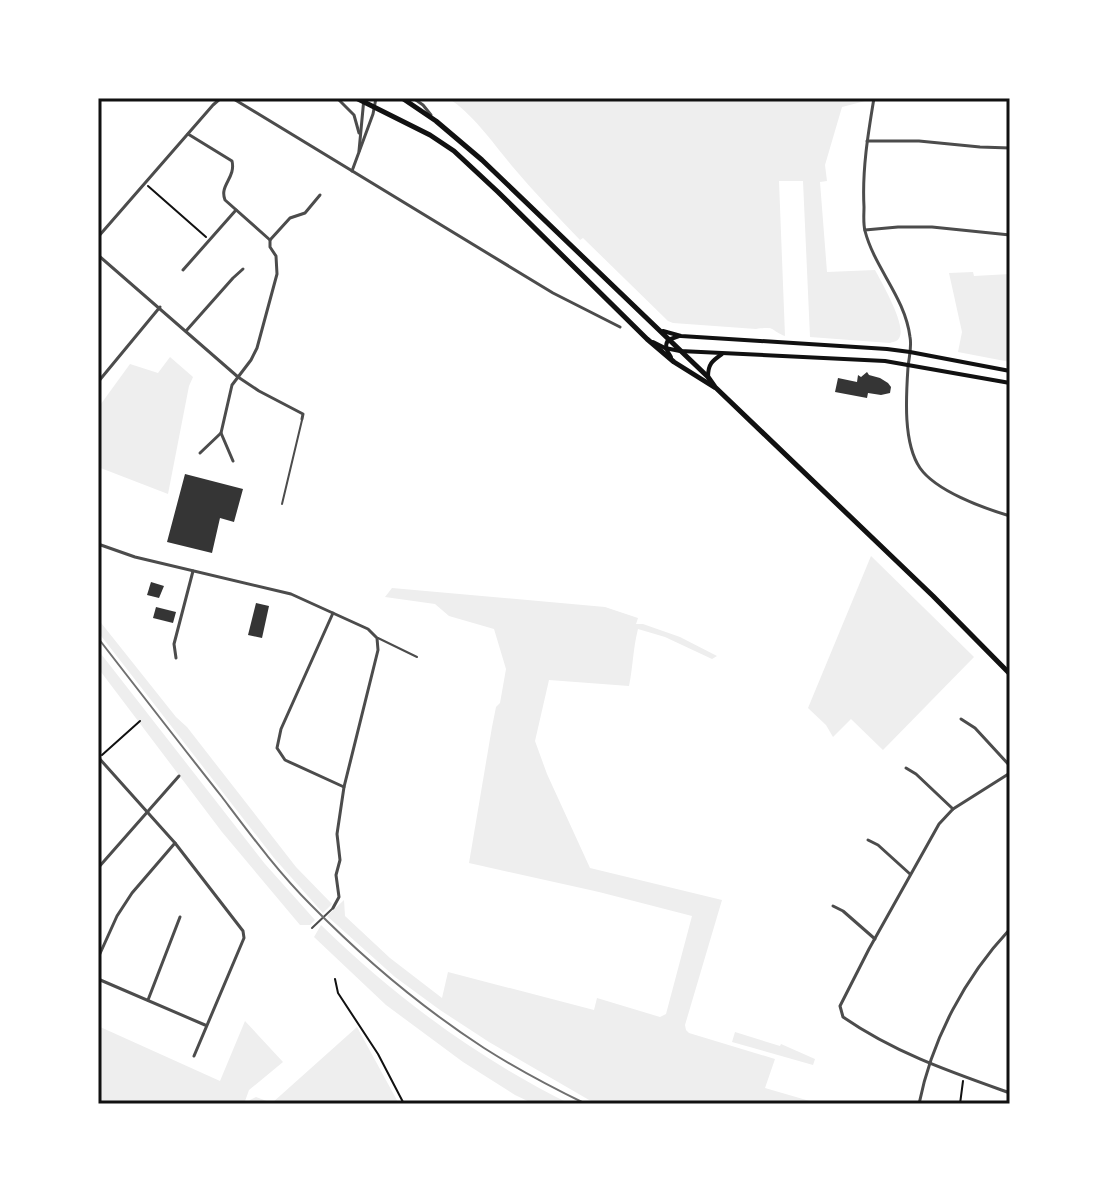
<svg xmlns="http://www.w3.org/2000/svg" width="1108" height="1202" font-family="Arial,sans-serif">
<rect width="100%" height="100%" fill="#fff"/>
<g fill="#eee">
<path d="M448,98H870L869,100L842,107L825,165L827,181L820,182L827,272L875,270C882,283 905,323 900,336C898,342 895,341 890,343L810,337L803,181H779L785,336C769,330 777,326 756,329L673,323L668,321L583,238L580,240C557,216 534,192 512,166C494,144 472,113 448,98Z"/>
<polygon points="973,272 974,276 1010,274 1010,362 958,352 962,332 949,273"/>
<polygon points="170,357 193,377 189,386 168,494 98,467 98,408 130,364 158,373"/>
<polygon points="871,556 974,657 883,750 851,719 833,737 826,725 808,708"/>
<path d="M392,588L605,607L638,618L636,624H643L680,637L717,656L712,659L665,637L638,629C633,648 633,667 629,686L549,680L535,741L547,774L590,868L722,900L685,1025L686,1030L689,1033L775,1059L765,1088L820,1104H596L489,1042L440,1010L395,977L327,916L344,900L345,916L390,958L442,998L448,972L594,1010L597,998L660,1017L666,1014L692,916L599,892L469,863L492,727L496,707L500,703L506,669L494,629L449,616L435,604L385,597Z"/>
<polygon points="98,619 176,717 187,727 296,867 332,904 323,913 274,858 98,632"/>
<polygon points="98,650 265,864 315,920 310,925 300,925 222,832 98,668"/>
<path d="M321,925C395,997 477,1058 570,1104H534L515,1095L463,1062L386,1005L314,937Z"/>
<polygon points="245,1021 283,1062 249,1090 244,1104 98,1104 98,1026 220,1081"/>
<polygon points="357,1027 399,1104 248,1104 250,1100 256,1097 272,1103"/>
<polygon points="735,1032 780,1046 781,1044 815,1059 813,1065 732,1042"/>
</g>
<g fill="#353535">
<polygon points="867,372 869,375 880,378 888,383 891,387 890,393 881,395 868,393 867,398 835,392 838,378 857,382 858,375 861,377"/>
<polygon points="185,474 243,489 234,522 220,518 212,553 167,542"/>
<polygon points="151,582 164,586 159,598 147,595"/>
<polygon points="256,603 269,606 262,638 248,635"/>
<polygon points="156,607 176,612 173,623 153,618"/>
</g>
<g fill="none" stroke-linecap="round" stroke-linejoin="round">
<g stroke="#111" stroke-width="2">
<polyline points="148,186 206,237"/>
<polyline points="102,755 140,721"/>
<polyline points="335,979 338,993 378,1054 404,1104"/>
<polyline points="960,1104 963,1081"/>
</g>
<g stroke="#4c4c4c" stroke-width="2">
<polyline points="282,504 302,420"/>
<polyline points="378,638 417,657"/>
<polyline points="312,928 332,909"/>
</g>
<g stroke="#4c4c4c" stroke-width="3">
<polyline points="232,98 553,293 620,327"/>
<polyline points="337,98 354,115 359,133"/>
<polyline points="413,98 423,105 431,115"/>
<path d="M874,98C868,134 862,170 864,207C864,214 863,223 865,231C875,269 905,297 910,337C912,347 909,357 908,367C906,397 903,443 920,468C936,491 983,508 1010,516"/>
<path d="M188,134L232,161C236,178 219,185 225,200L270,240V247L276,256L277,274L257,348L251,360L232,385L221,433L233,461"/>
<polyline points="867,141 919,141 980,147 1010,148"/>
<polyline points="359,151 364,98"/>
<polyline points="352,171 373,114 376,98"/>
<polyline points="865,230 898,227 932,227 1010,235"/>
<polyline points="98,237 213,105 221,98"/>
<polyline points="270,240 290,218 305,213 320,195"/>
<polyline points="98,255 238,377 259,391 303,414 302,419"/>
<polyline points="183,270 236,210"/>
<polyline points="186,331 233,278 243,269"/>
<polyline points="98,382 160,307"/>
<polyline points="200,453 221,433"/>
<polyline points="98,544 135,557 291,594 368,629 377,638 378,650 344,787 337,834 340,860 336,875 339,897 333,908"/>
<polyline points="333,613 281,729 277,748 285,760 344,787"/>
<polyline points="176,658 174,644 193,571"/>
<polyline points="961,719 975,728 1010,766"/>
<polyline points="98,757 175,843 243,931 244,938 194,1056"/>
<polyline points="906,768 916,774 953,809"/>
<path d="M1010,773L953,809L939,824L869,949L840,1006L843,1017C895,1053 951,1072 1010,1093"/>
<polyline points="868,840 878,845 910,874"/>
<polyline points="98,868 179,776"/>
<polyline points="833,906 843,911 875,939"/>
<polyline points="98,958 117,916 132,893 175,843"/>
<polyline points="98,979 205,1025"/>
<polyline points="148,1000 180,917"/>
<path d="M919,1104C932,1039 965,977 1010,929"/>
</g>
<g stroke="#111" stroke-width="4">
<polyline points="663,331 681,336 887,349 910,352 1010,371"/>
<polyline points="653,342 665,348 680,351 885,361 1010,383"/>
<path d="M671,357C667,351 664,347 668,340L679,336"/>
<path d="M708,377C708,364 712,361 722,354"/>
</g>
<g stroke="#111" stroke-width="5">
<polyline points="356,98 430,135 454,151 498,192 647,339 674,362 714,387"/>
<polyline points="402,98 436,121 482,160 708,377 715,387 933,596 1010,674"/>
</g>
<path stroke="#707070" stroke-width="2" d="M98,638C139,691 180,744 222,797C250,834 278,872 311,905C364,959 421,1007 484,1048C517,1069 551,1087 586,1104"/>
</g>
<rect width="1108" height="1202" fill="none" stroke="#ffffff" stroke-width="200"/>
<rect x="100" y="100" width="908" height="1002" fill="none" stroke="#111" stroke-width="3"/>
</svg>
